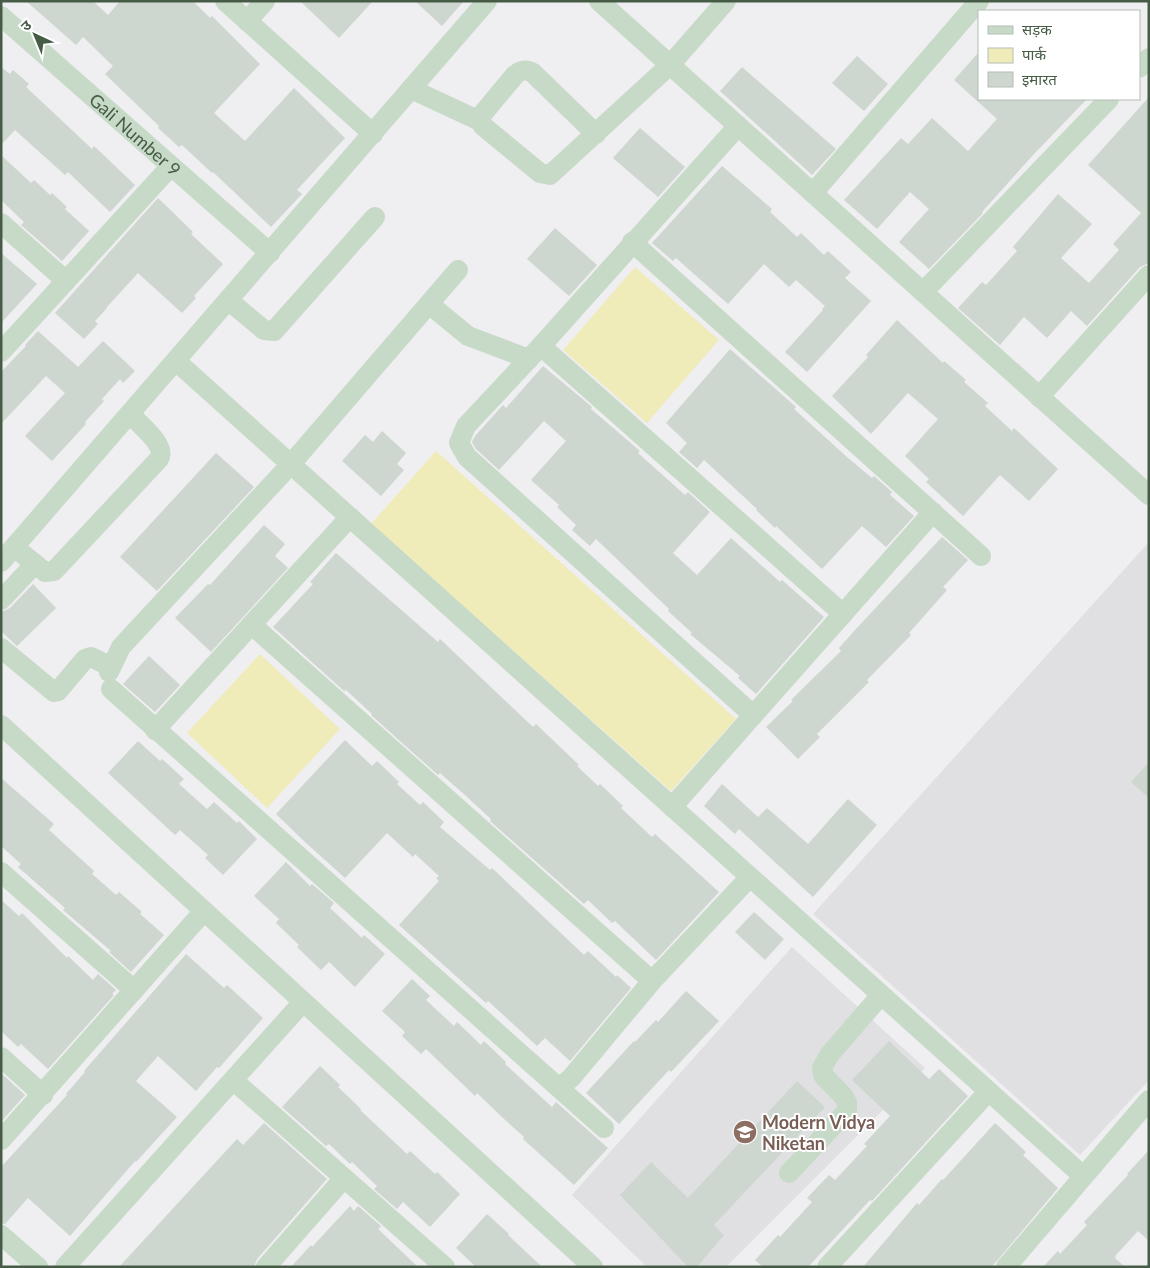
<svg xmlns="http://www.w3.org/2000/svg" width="1150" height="1268" font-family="Lato,'Noto Sans Devanagari',sans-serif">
<rect width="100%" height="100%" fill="#efeef1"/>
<g fill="#e0e0e2">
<polygon points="1149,542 1149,1080 1080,1155 813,914"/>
<polygon points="792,947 925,1068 726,1267 647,1267 572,1195"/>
</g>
<g fill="#f0ecba">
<polygon points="635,267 719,340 647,423 563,350"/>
<polygon points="436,451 736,719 671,791 371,524"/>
<polygon points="260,654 340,729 267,808 187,733"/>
</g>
<g fill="#cdd6cf">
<polygon points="26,1 93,1 108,15 120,1 193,1 210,18 212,16 260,64 214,113 245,141 294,88 345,138 297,190 302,194 271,227 213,172 212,173 182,145 179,147 158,128 159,126 105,74 113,66 83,37 76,45"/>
<polygon points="300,1 373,1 339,38"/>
<polygon points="415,1 464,1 442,26"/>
<polygon points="979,52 979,99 1087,99 1033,155 982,212 983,213 929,269 899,242 929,209 910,192 877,229 844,200 901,138 908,144 932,118 968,151 997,119 954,80"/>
<polygon points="857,56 888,84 864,111 832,83"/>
<polygon points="1,67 10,74 13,70 29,84 26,87 58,117 92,149 94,146 135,185 110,212 68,172 65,175 15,130 1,145"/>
<polygon points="742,67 836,149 812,175 720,91"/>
<polygon points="1149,97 1149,263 1140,267 1087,326 1071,311 1047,338 1024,317 1000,345 958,308 982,282 986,285 1017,251 1013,247 1058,194 1092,224 1061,258 1089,283 1119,250 1113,244 1141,213 1088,165"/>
<polygon points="640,128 685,167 658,197 613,158"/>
<polygon points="1,155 31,183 34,180 50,195 52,193 67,207 65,209 89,231 62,261 21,225 24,222 1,200"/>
<polygon points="722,166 772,209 770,212 797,237 801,233 824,255 828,251 851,272 845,278 871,301 807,372 785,352 823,310 822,309 825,306 796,280 789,287 764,264 728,304 676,258 673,261 652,243"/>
<polygon points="158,198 193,232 191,234 223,264 194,296 196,298 182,313 138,273 106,308 107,308 95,321 98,324 84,339 55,313"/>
<polygon points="555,228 597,265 569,296 527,259"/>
<polygon points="1,253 37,284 1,323"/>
<polygon points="897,320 943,363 944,361 966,380 964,382 988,403 985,406 1012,431 1014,428 1058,469 1029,501 1000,475 963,516 926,482 929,479 905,456 938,419 908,393 871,434 832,396 868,357 866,355"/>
<polygon points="38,331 78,367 103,341 135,371 123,383 120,379 102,399 104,401 85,422 86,424 52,461 25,436 65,393 46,376 1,424 1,372 26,346 25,345"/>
<polygon points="730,349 796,407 794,409 847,457 872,478 874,476 892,492 890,495 914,516 886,547 862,526 822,569 776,526 775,528 756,510 757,509 704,460 697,468 679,452 687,443 666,423"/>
<polygon points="543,366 592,407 591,409 640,451 638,453 685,495 688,492 710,512 673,553 697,575 731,538 780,582 782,580 824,617 756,694 738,678 740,676 690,634 692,633 668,611 669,609 596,539 590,546 572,530 576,525 557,507 559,505 531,480 566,441 544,421 499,470 476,449 472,442 475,436 503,405 506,408"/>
<polygon points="382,431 406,453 397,464 404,470 381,496 342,461 365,435 373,442"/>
<polygon points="216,453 254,487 157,591 120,557"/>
<polygon points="264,525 285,544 275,556 288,568 211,652 175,618 208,584 210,585"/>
<polygon points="942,537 968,560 943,587 947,590 909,633 911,635 867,680 869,682 817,734 820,737 798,759 766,727 793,701 791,700 841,651 839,648 856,629"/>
<polygon points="336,553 438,642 440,639 533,727 536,724 579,765 577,766 598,786 600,784 623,806 621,808 652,837 655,834 719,892 656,960 615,921 612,923 588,900 584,904 490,821 491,819 466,796 440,773 438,775 371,715 372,714 346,690 344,691 273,627 313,584 310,582"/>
<polygon points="33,584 56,608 17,646 1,631 1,612 10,608"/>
<polygon points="149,656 180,685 155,712 123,684"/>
<polygon points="345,740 372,766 377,761 399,782 397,784 420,805 423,802 444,822 440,827 490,870 492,868 584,955 588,951 616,977 617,975 631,988 570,1061 545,1038 537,1046 488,1001 486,1003 399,925 439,881 436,878 439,876 415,854 413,857 387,833 345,878 305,842 276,814"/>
<polygon points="138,741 160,761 162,759 184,779 179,784 207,809 214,802 237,823 239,821 257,839 223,875 205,858 208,855 180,830 175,835 108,773"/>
<polygon points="1149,762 1149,798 1131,782"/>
<polygon points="1,778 54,824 49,830 94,871 92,874 116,895 119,892 142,912 140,914 164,935 131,972 109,952 111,951 63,910 65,908 18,867 21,864 1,846"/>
<polygon points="722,784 758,817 767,808 808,844 848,799 877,825 813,897 739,829 735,834 704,806"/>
<polygon points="286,862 310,886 312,884 334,903 330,908 362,938 364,935 385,954 355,987 329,962 321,970 297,947 299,945 276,923 279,919 254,896"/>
<polygon points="1,900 19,916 22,913 67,958 68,956 93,980 98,974 116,990 112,994 114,995 48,1069 21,1044 18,1047 1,1031"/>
<polygon points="754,912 784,939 765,960 735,932"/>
<polygon points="186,954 224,988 227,985 263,1018 219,1068 217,1067 196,1091 158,1056 136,1081 177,1117 136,1162 135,1161 70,1236 28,1198 5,1224 1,1223 1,1167 67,1095 66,1094 85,1072 84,1071"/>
<polygon points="412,979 430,996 426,1000 454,1026 457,1022 481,1045 484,1041 506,1062 505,1064 552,1107 556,1102 608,1148 574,1185 523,1139 524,1137 503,1118 477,1093 475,1096 426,1049 421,1054 402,1036 405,1032 382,1011"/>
<polygon points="686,991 719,1021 671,1072 669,1070 619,1124 586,1093 634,1041 635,1042 656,1020 658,1022"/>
<polygon points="889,1041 929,1079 939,1069 968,1096 872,1201 870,1200 808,1267 763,1267 755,1260 778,1235 780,1237 812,1202 807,1198 829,1175 835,1180 867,1146 864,1144 890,1116 852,1080"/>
<polygon points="320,1066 340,1085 338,1087 361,1109 360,1110 407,1154 410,1151 435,1174 437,1172 460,1194 430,1227 403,1202 397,1209 374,1189 377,1186 352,1162 350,1164 329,1144 326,1146 282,1107"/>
<polygon points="1,1073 25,1095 1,1122"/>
<polygon points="797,1081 825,1107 714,1225 724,1235 697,1267 688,1267 620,1195 651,1162 688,1198"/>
<polygon points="264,1123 327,1179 257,1259 254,1267 119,1267 237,1139 243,1145"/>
<polygon points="995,1123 1026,1152 1023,1155 1058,1188 996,1262 991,1267 863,1267 917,1203 919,1205 942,1179 943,1180"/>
<polygon points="1149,1150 1149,1241 1138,1231 1116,1255 1115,1258 1125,1267 1043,1267 1058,1251 1060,1254 1087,1225 1084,1222 1128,1175 1127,1174"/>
<polygon points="350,1206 354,1211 358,1206 381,1226 378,1229 418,1267 291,1267 311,1245 312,1247"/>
<polygon points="487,1214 509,1234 508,1235 542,1267 476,1267 456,1248"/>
</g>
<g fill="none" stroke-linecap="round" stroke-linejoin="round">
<g stroke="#c7d9c7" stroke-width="20">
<polyline points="225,1 373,134"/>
<polyline points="599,1 1149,495"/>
<path id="s1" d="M1,16L270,253"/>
<polyline points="247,21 265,1"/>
<polyline points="1139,68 1149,58"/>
<polyline points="411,89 480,121"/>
<polyline points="738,126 541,346 466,426 459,443 467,457 753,715"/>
<path d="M596,134L533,73C526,69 521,70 515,75L480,117V121L483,126L540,173L550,175L670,65L726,1"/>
<polyline points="813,193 979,1"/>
<polyline points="1,223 66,281"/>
<polyline points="632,242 981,556"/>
<polyline points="923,292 1109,99"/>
<polyline points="228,300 264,330 274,331 375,217"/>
<polyline points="429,304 468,336 529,359"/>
<polyline points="541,346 843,614"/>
<polyline points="1,352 171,166"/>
<polyline points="176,361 1083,1176"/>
<polyline points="1039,397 1149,275"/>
<path d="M14,547L45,572L54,571L159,459C167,445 139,424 130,414"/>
<polyline points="1,562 487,1"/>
<polyline points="1,600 35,564"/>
<polyline points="252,625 652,981"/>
<polyline points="1,648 54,692 58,691 85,659 91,657 111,667"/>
<polyline points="109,672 121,647 291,464 458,270"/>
<polyline points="111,689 604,1128"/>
<polyline points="1,725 593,1267"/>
<polyline points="155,730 350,517"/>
<polyline points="672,807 933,512"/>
<polyline points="1,872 134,990"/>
<polyline points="1,1057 43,1095"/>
<polyline points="233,1080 445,1267"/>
<polyline points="556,1085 564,1084 571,1078 652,981 750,877"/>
<polyline points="1,1140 204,911"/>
<polyline points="789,1173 847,1111 847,1103 844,1097 823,1075 822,1068 830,1054 881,995"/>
<polyline points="1,1235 38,1267"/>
<polyline points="65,1267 303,1002"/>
<polyline points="266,1267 344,1178"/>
<polyline points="827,1267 988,1092"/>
<polyline points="1006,1267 1149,1100"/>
</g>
</g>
<defs>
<g id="school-disc" transform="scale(1.25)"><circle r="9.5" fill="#8d6e63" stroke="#fff"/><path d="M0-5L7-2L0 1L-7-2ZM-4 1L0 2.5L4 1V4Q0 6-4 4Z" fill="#fff"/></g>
</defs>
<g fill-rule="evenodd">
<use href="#school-disc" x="745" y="1132"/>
</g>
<g text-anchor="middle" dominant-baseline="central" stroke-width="4" stroke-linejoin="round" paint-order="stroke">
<g font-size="18" fill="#465c46" stroke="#fff">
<text stroke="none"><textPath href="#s1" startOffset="179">Gali Number 9</textPath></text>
</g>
<g font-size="18" font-weight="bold" fill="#785e54" stroke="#fff" text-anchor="start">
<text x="762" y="1122">Modern Vidya<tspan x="762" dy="21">Niketan</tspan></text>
</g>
</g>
<rect width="1150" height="1268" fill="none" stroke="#465c46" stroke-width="5"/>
<rect x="978" y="10" width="162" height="90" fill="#ffffff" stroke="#b5beb5"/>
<rect x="988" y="26" width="25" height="8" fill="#c7d9c7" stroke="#b5beb5"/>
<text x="1022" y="35" font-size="15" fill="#465c46">सड़क</text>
<rect x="988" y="48" width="25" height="15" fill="#f0ecba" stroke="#b5beb5"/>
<text x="1022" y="60" font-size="15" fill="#465c46">पार्क</text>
<rect x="988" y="72" width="25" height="15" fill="#cdd6cf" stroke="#b5beb5"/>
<text x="1022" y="85" font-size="15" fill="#465c46">इमारत</text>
<g transform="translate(35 35) rotate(316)" stroke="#ffffff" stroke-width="4" paint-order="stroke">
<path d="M0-4L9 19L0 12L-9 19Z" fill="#465c46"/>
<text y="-8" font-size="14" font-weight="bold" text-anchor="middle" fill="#465c46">उ</text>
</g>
</svg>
